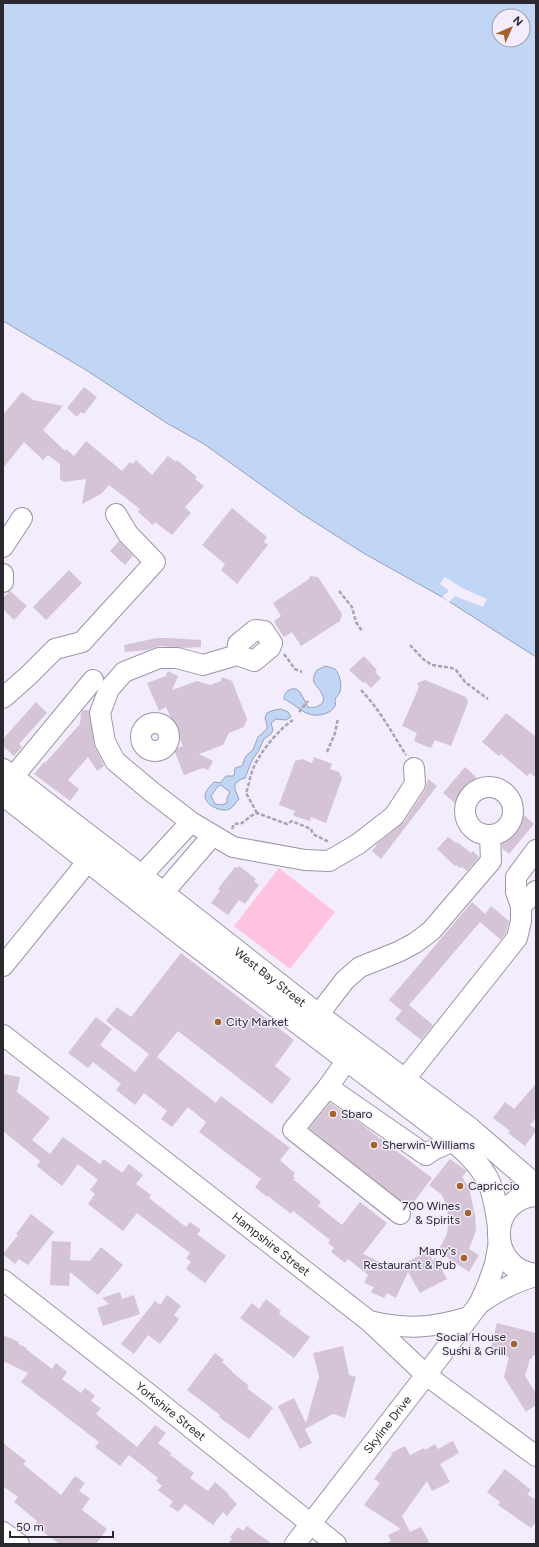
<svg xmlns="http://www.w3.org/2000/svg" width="539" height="1547" font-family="Figtree,sans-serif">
<rect width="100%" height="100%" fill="#f2ecfd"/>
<polygon fill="#ffc3df" points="279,868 335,912 290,969 234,926"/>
<g fill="#c1d6f4" stroke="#94a2b9" fill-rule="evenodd">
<path d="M3,3H536V657L442,597L365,554L302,514L204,444L165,422L86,370L3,321ZM499,16H523V40H499Z"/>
<path d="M326,666L335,669C340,675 342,684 340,692C339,695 336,696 335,700C335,702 336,704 335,706C332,713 320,716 314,715C302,714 294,703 284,699C284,692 289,688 296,689L300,692L308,707C314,709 326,705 323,696C319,685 308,684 317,670Z"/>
<path d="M281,709L288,712L291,717L286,720L276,719L271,723L273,730L271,734L264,739L258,752L252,760L245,778L241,779L235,784V790L239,799C236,802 233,807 230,809C222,813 204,805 205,795C206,790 211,785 214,782L220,783L226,776H234L235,768L242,766L246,756L253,750L258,737L267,729V725L265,718L267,713L274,710ZM221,785L230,792L227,798V803L222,805L215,804L211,796L218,786Z"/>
</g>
<polygon fill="#f2ecfd" points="445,577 462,588 487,599 483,607 455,596 449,602 442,597 449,591 440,584"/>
<g fill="#d5c4d5">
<polygon points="84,387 97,397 84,414 81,412 77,417 67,408"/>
<polygon points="22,392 33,400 63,406 43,430 65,451 66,449 74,456 86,441 122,471 130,462 133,464 136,460 152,475 168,456 176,462 177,460 197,477 195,479 204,486 185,507 191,513 172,535 155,522 153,525 138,512 140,509 109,485 101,494 82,504 86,479 64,482 60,479 60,464 48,455 43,460 24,442 3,468 3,415"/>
<polygon points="232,508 267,537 264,542 268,545 237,584 221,570 225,564 202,545"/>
<polygon points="119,541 133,556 125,565 110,551"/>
<polygon points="69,570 82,583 46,620 33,607"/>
<polygon points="310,576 318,577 342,614 340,621 301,646 292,632 284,637 281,633 274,621 281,616 273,603 309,579"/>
<polygon points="10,591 27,606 14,620 3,609 3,598"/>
<polygon points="157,638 168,638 201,640 201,647 184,648 159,646 147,650 125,652 124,645"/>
<polygon points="364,656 377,670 375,672 381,678 371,688 365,682 363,683 349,670"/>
<polygon points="168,671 178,676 172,690 197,681 210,685 221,681 222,677 232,681 247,719 244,727 229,733 223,745 199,754 213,761 208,770 203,768 184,775 174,750 183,746 166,707 159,711 147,683 166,676"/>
<polygon points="425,680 466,697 468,703 451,746 435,740 431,748 418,743 414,741 417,733 402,726 419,687 417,683"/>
<polygon points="36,702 47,713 19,744 22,747 14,756 3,746 3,739"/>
<polygon points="83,710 89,710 94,744 104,766 97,771 88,757 68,780 79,789 70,801 34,774 44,762 45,763 80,724 81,713"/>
<polygon points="506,713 536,737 536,778 530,773 527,776 501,754 499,756 482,742"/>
<polygon points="314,757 332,764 330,769 339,772 342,778 326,823 311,817 310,821 297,817 293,815 295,811 279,805 295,761 302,759 312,763"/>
<polygon points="465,767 476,777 455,803 443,793"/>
<polygon points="428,779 437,786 381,859 372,851 378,843 404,822 425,790"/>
<polygon points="524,815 534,824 509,854 502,848 502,842"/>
<polygon points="448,837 456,843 457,842 471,853 473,851 479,857 467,871 462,867 460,868 456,865 455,866 437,849"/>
<polygon points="239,866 256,879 254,881 259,885 245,904 239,900 228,915 211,903 220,891 218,889 235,867 237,868"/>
<polygon points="472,902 485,914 491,906 509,921 506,933 501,940 480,922 409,1005 433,1025 421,1040 395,1019 402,1011 389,1000"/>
<polygon points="181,953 294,1040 275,1066 291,1079 272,1104 178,1031 157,1057 216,1103 221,1096 290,1148 280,1160 295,1173 293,1176 295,1178 293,1179 321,1202 318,1206 342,1225 360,1202 387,1223 363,1254 394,1269 428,1251 433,1261 435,1257 447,1279 420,1293 408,1272 396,1298 387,1293 384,1298 371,1292 374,1287 364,1283 368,1275 348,1259 345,1263 331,1252 334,1248 328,1243 330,1240 293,1211 291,1214 268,1196 267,1197 255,1187 261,1179 199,1132 206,1122 188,1107 172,1127 161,1119 167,1111 144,1093 135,1105 116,1090 121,1084 93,1062 88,1068 68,1053 96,1017 112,1029 100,1045 135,1072 149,1054 106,1021 117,1007 131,1017"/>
<polygon points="3,1074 20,1077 17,1092 50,1118 32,1140 50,1154 63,1137 100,1164 104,1159 122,1173 129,1164 143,1175 136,1184 151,1195 149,1198 186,1227 190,1222 201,1230 197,1234 226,1256 205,1283 186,1269 191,1262 186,1258 190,1253 137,1213 123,1231 88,1204 95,1194 90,1190 98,1180 78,1164 62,1186 37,1166 40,1161 3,1131"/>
<polygon points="536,1084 536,1118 530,1125 536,1129 536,1131 525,1146 508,1133 510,1131 493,1118 505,1102 514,1109"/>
<polygon points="330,1103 361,1124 432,1178 409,1208 309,1128"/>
<polygon points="450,1159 467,1171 462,1177 469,1188 475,1215 476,1231 469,1249 479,1255 469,1272 438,1251 447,1234 449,1220 446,1205 442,1195 429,1185"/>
<polygon points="31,1214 54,1232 28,1265 19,1259 15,1264 3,1254 18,1235 16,1234"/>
<polygon points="52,1241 71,1242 70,1260 90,1261 101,1247 123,1265 98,1295 70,1272 69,1286 50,1285"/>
<polygon points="120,1292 122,1299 134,1295 140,1314 128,1318 129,1320 127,1318 103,1326 97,1308 109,1304 102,1298"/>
<polygon points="167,1295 181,1306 174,1315 179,1319 160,1344 148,1335 134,1354 121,1344 155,1301 160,1305"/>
<polygon points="266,1299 281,1311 279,1314 310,1337 294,1358 240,1318 252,1303 259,1309"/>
<polygon points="497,1323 536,1333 536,1356 533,1355 532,1359 530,1359 525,1376 536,1393 536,1405 526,1412 504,1377 509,1357 490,1352"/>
<polygon points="3,1335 19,1342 18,1344 27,1348 26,1349 52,1369 56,1363 67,1372 62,1379 81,1393 85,1388 95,1396 91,1401 101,1408 96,1414 137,1447 155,1425 166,1433 158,1443 171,1453 170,1455 194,1473 190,1478 208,1491 215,1482 229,1494 228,1495 237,1504 227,1516 223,1512 213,1525 185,1504 178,1512 169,1506 173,1502 158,1490 162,1486 156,1481 158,1478 129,1455 120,1466 95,1447 99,1442 21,1382 28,1373 3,1361"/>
<polygon points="343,1346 349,1375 356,1377 345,1418 333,1414 305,1429 312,1443 300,1449 278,1406 294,1398 306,1423 319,1377 313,1353"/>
<polygon points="215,1353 224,1360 222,1362 232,1371 232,1372 249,1386 247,1388 273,1408 249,1439 219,1417 220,1415 187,1390"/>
<polygon points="453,1441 459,1453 440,1464 450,1482 432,1491 427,1481 402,1516 410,1532 421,1527 430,1544 385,1544 391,1541 388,1535 401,1529 364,1505 380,1483 374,1479 392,1455 391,1453 405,1446 410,1455 424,1448 425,1450 435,1444 438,1449"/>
<polygon points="3,1443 26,1461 23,1464 61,1495 75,1476 85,1483 79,1491 90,1498 82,1510 107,1529 96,1544 60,1544 34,1526 37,1521 14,1502 18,1497 3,1486"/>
<polygon points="505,1469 531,1490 527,1494 536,1500 536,1522 531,1528 498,1505 500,1502 487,1492"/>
<polygon points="247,1526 272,1544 228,1544 232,1539 230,1537 238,1527 243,1531"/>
</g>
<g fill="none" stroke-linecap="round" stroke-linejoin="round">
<g stroke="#9c94a8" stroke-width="22">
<g id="minor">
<polyline points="3,547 22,518"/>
<polyline points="3,574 3,582"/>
<polyline points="237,655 238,644 255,630 264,631 272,643 270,648 254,661 237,655 203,665 177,658 159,658 124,672 109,689 100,713 105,742 115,761 152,792 191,822 233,847 305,860 329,861 358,844 394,816 415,784 414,768"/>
<polyline points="3,698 28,676 55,649 82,642 155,562 128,534 116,514"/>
<circle cx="155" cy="737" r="14"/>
<polyline points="13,777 93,680"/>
<circle cx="489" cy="811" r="24"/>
<polyline points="141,876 191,822"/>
<polyline points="163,893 213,835"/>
<polyline points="521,906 536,891"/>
<polyline points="3,966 88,861"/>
<polyline points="318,1015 345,980 360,967 398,952 415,943 431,931 491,861 490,835"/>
<path id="s1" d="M3,1035L369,1321L426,1375L536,1456"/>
<polyline points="347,1060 328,1087 426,1155 433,1150 454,1141"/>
<polyline points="405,1079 517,938 521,921 521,906 516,892 516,877 536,850"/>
<polyline points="328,1087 293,1130 400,1214"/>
<path id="s2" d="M3,1280L140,1387L336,1544"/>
<path d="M479,1304C497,1291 514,1282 536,1276"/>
<path d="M369,1321C406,1330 432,1328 469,1317"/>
<polyline points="3,1532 19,1544"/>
<path id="s3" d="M295,1544L426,1375L479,1304L488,1284L495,1264L499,1242"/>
</g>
</g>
<g stroke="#9c94a8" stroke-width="24">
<g id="major">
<path id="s4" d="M3,770L141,876L318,1015L469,1128L536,1186"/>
<path d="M3,794L181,934L454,1141C488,1171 493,1182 499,1227"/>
<path d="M536,1195C487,1198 486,1269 536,1275"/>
</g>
</g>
<g stroke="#a8a3b1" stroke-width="2.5" stroke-dasharray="4 2" stroke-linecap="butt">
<polyline points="339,591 352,607 356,622 362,631"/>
<polyline points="410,645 423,659 432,665 452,668 456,670 465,682 488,699"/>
<polyline points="284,654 295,669 302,672"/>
<path d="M361,690C380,710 392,733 406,755"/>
<polyline points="299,712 308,701"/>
<polyline points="327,752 335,733 338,718"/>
<path d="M257,813L246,793C249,785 250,776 253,769C260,752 278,730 293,720"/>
<polyline points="232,829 234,824 242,823 251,816 257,813 287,824 292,821 311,829 313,834 329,842"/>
</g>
<use href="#minor" stroke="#fff" stroke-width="20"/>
<use href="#major" stroke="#fff" stroke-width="22"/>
</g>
<g fill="#a4632e" stroke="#f2ecfd" stroke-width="1.5">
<circle cx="218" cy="1022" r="4"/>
<circle cx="333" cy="1114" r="4"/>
<circle cx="374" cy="1145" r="4"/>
<circle cx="460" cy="1186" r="4"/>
<circle cx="468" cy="1213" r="4"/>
<circle cx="464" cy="1258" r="4"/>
<circle cx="514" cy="1344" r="4"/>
</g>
<g text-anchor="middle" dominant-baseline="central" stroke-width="3" stroke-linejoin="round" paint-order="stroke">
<g font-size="12" fill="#2b2830" stroke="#f2ecfd">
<text stroke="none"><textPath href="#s4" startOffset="338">West Bay Street</textPath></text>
<text stroke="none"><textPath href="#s1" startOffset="340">Hampshire Street</textPath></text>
<text stroke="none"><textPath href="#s2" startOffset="213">Yorkshire Street</textPath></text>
<text stroke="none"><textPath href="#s3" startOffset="151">Skyline Drive</textPath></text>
</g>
<g font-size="12" fill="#2b2830" stroke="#f2ecfd" text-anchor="start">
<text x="226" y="1022">City Market</text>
<text x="341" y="1114">Sbaro</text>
<text x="382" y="1145">Sherwin-Williams</text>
<text x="468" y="1186">Capriccio</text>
<text x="460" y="1206" text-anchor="end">700 Wines<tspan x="460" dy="14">&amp; Spirits</tspan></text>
<text x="456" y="1251" text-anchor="end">Many's<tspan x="456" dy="14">Restaurant &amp; Pub</tspan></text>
<text x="506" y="1337" text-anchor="end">Social House<tspan x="506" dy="14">Sushi &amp; Grill</tspan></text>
</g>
</g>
<rect width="539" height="1547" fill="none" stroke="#2b2830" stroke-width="8"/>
<g transform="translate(511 28) rotate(45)"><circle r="19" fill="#f2ecfd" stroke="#a29eab"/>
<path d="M0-3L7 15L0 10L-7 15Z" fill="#a4632e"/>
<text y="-6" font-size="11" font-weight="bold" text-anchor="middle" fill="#2b2830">N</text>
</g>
<path d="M10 1531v6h103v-6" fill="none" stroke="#2b2830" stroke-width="2"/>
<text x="16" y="1531" font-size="12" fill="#2b2830" stroke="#f2ecfd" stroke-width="3" paint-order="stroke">50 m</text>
</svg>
